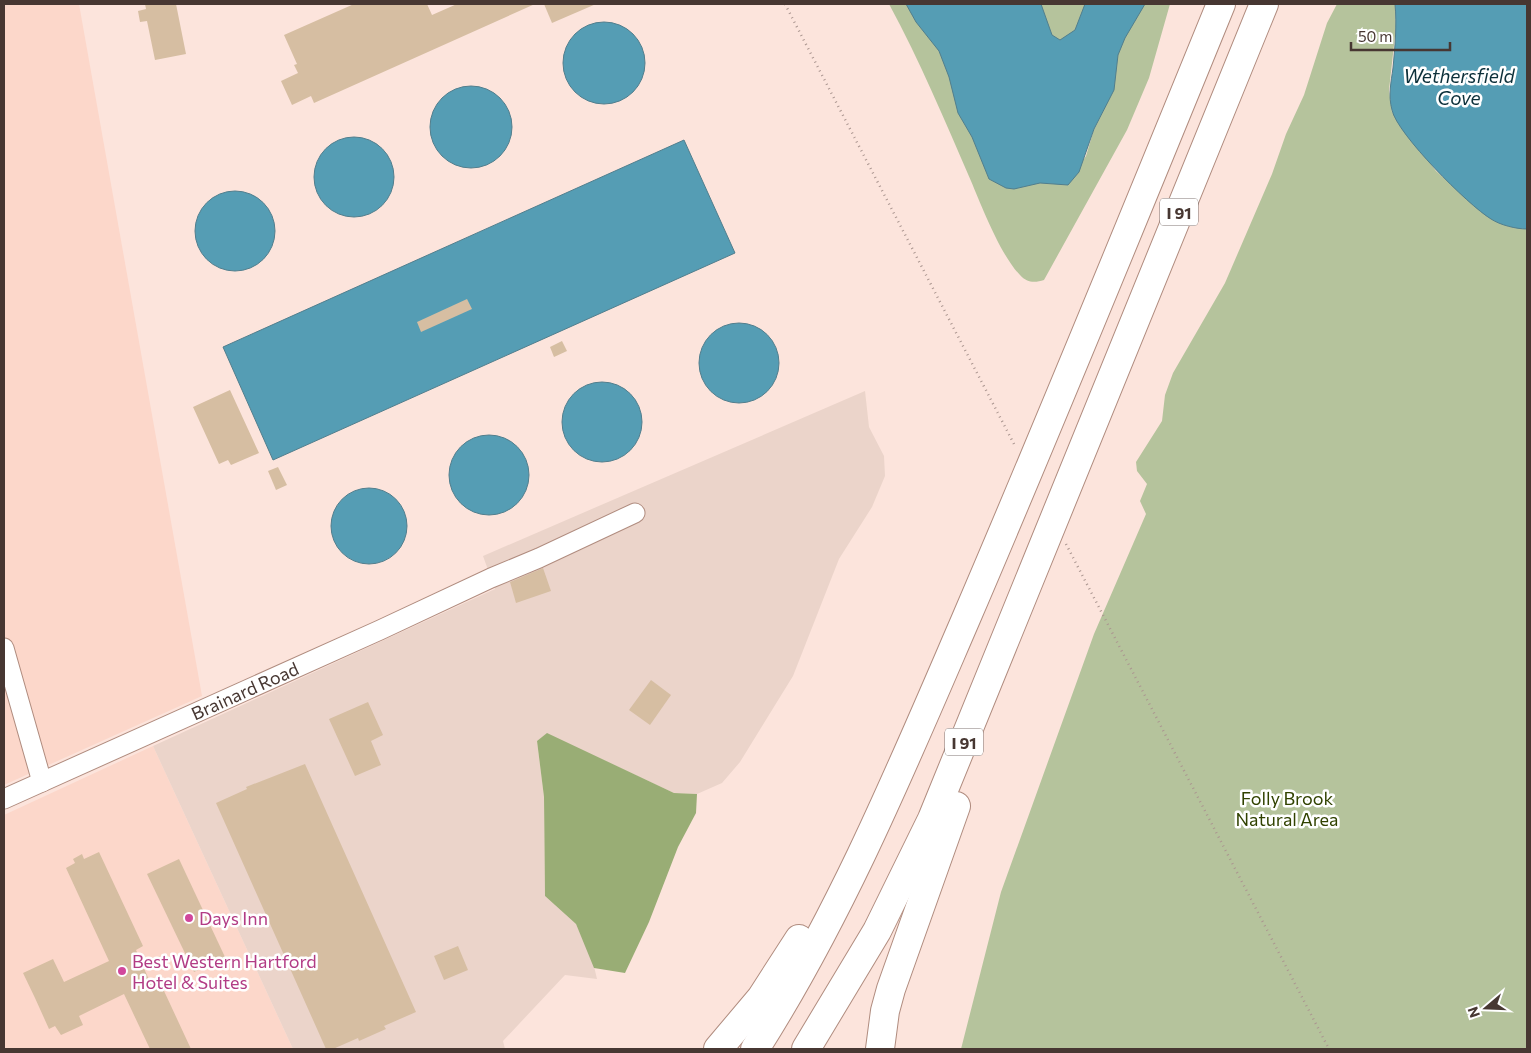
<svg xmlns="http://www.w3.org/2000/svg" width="1531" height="1053" font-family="Commissioner,sans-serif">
<rect width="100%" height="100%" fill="#fce4dc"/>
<g fill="#fcd7ca">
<polygon points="4,4 79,4 202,696 4,785"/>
<polygon points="153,746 293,1049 4,1049 4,815"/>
</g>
<polygon fill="#ebd4ca" points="865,391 869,427 884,456 885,476 872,507 839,559 793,676 740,762 722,783 697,794 674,793 547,734 537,741 544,797 545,896 576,924 593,962 597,979 565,975 503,1041 505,1049 293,1049 153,746 495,589 483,556"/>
<g fill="#b5c39c" fill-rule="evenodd">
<path d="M889,4H1170L1149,78L1127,130L1044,280C1035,283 1027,283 1020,275C1001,256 982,207 971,181C945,121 920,61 889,4ZM1114,90L1094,129L1086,156L1066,185Z"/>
<polygon points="1337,4 1395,4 1396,27 1389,90 1392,112 1436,171 1487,216 1503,224 1527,229 1527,1049 961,1049 1001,892 1094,634 1146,514 1140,501 1147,484 1137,471 1136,462 1162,421 1165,395 1173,373 1225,283 1272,174 1286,134 1304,95 1327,23"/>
</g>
<polygon fill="#99ad75" points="547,733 674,793 697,794 696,813 678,847 649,922 625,973 594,968 576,924 545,896 544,797 537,741"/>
<g fill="#559db4" stroke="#517e8d">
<polygon points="906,4 1041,4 1052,35 1060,40 1075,30 1085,4 1145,4 1125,38 1118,55 1114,90 1094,129 1079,172 1068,185 1040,183 1014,189 1006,188 989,179 972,137 958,113 949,77 939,51 916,22"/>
<path d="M1395,4H1527V229C1516,229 1500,225 1491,219C1468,205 1397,134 1392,110C1388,95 1391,83 1393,68C1395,47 1397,25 1395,4Z"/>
<circle cx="604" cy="63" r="41"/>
<circle cx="471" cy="127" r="41"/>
<circle cx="354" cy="177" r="40"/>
<polygon points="684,140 735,253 273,460 223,347"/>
<circle cx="235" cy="231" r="40"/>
<circle cx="739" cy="363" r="40"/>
<circle cx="602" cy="422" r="40"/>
<circle cx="489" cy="475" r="40"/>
<circle cx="369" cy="526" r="38"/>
</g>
<g fill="#d6bea2">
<polygon points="145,4 176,4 186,54 155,60 147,21 140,22 138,11 146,9"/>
<polygon points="354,4 427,4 432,15 457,4 535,4 314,103 311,96 292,105 281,81 298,73 294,65 297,64 284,35"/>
<polygon points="544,4 596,4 552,23"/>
<polygon points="467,299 472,309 421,332 417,322"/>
<polygon points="562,341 567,351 554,357 550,347"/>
<polygon points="230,390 259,453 231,465 228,460 219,464 193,407"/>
<polygon points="278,467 287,485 276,490 268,471"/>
<polygon points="543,568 551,591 516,603 510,582"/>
<polygon points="651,680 671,695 650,725 629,710"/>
<polygon points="368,702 383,735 371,741 381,765 355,776 329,719"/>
<polygon points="305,764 416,1012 384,1026 386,1029 359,1041 358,1038 333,1049 326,1049 216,803 247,789 246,787"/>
<polygon points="99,852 143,946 136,950 150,982 158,978 191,1049 150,1049 124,994 79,1016 83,1025 61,1035 55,1026 49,1029 35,998 23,973 53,959 64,982 109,961 66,868 75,863 73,859 82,854 84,859"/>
<polygon points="179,859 225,957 194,972 147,874"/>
<polygon points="458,946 468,970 444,980 434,956"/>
</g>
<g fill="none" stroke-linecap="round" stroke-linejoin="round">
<g stroke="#b08c7f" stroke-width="21">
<g id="minor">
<polyline points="4,648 42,782"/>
<path id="s1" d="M4,799L380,630L491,578L539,558L635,513"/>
</g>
</g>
<g stroke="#b08c7f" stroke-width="30">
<g id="highway">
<polyline points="718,1049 761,998 799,939"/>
<path d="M755,1049C841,914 902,767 965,621C1053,416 1137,210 1221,4"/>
<polyline points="806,1049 877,931 932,819 1264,4"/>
<polyline points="880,1049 885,1011 891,989 956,806"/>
</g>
</g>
<g stroke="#ab9690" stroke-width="2.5" stroke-dasharray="1 4" stroke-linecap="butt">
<polyline points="785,4 1015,446"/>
<polyline points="1066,544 1329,1049"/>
</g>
<use href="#minor" stroke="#fff" stroke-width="19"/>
<use href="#highway" stroke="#fff" stroke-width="28"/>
</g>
<g fill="#d1479c" stroke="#fff" stroke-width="2">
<circle cx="189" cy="918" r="5"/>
<circle cx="122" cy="971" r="5"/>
</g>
<g text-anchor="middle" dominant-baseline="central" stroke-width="5" stroke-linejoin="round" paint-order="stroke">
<g fill="#fff" stroke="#7e7370" stroke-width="1">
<rect x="1160" y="198.5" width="38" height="27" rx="4"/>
<rect x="945" y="728.5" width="38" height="27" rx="4"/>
</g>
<g font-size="16" font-weight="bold" fill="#473732">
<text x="1179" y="212">I 91</text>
<text x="964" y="742">I 91</text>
</g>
<g font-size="18" fill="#473732" stroke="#fff">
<text stroke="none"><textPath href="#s1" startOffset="264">Brainard Road</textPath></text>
</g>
<g font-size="18" fill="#314200" stroke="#fff">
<text x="1287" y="798">Folly Brook<tspan x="1287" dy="21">Natural Area</tspan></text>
</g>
<g font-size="18" fill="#b23c85" stroke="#fff" text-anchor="start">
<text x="199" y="918">Days Inn</text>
<text x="132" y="961">Best Western Hartford<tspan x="132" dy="21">Hotel &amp; Suites</tspan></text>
</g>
<g font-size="19" font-style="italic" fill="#0c303a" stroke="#fff">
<text x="1459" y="75">Wethersfield<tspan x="1459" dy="22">Cove</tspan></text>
</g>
</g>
<rect width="1531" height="1053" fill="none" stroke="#473732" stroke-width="10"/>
<g transform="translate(1486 1008) rotate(251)" stroke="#ffffff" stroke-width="4" paint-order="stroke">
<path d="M0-4L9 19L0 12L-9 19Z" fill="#473732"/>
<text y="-8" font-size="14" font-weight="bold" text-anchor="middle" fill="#473732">N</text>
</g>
<path d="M1351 42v8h99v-8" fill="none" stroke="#473732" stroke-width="2.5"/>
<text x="1358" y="42" font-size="15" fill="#473732" stroke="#ffffff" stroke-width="4" paint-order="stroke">50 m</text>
</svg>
